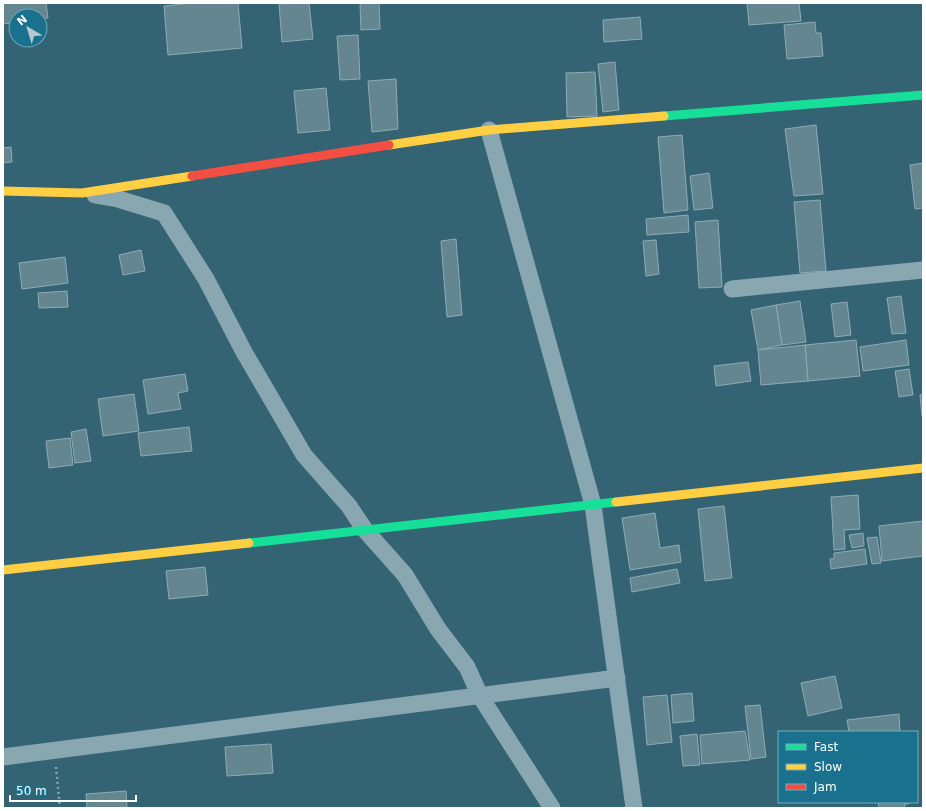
<svg xmlns="http://www.w3.org/2000/svg" width="926" height="811" font-family="'DejaVu Sans',sans-serif">
<rect width="100%" height="100%" fill="#346473"/>
<g fill="#638691" stroke="#8facb5">
<polygon points="3,3 46,3 48,18 40,19 40,16 16,16 16,22 3,24"/>
<polygon points="191,3 238,3 242,48 168,55 164,6"/>
<polygon points="309,3 313,39 282,42 279,4"/>
<polygon points="360,3 379,3 380,29 361,30"/>
<polygon points="747,3 799,3 801,21 749,25"/>
<polygon points="640,17 642,39 604,42 603,20"/>
<polygon points="815,22 816,33 821,33 823,56 787,59 784,25"/>
<polygon points="358,35 360,79 340,80 337,36"/>
<polygon points="615,62 619,110 603,112 598,64"/>
<polygon points="595,72 597,116 567,117 566,73"/>
<polygon points="396,79 398,129 372,132 368,81"/>
<polygon points="326,88 330,130 298,133 294,91"/>
<polygon points="816,125 823,194 794,196 785,129"/>
<polygon points="682,135 688,210 664,213 658,137"/>
<polygon points="11,147 12,162 3,163 3,148"/>
<polygon points="923,163 923,208 915,209 910,165"/>
<polygon points="709,173 713,208 694,210 690,176"/>
<polygon points="820,200 826,271 800,273 794,202"/>
<polygon points="688,215 689,232 647,235 646,219"/>
<polygon points="718,220 722,287 699,288 695,222"/>
<polygon points="456,239 462,315 447,317 441,241"/>
<polygon points="656,240 659,274 646,276 643,241"/>
<polygon points="141,250 145,271 123,275 119,255"/>
<polygon points="65,257 68,283 22,289 19,263"/>
<polygon points="67,291 68,307 39,308 38,293"/>
<polygon points="901,296 906,333 892,334 887,298"/>
<polygon points="800,301 806,342 782,345 776,305"/>
<polygon points="847,302 851,335 835,337 831,304"/>
<polygon points="776,305 782,345 758,350 751,310"/>
<polygon points="856,340 860,376 808,381 805,345"/>
<polygon points="906,340 909,365 863,371 860,347"/>
<polygon points="805,345 808,381 761,385 758,350"/>
<polygon points="748,362 751,381 716,386 714,366"/>
<polygon points="909,369 913,395 899,397 895,371"/>
<polygon points="185,374 188,391 178,393 181,409 148,414 143,380"/>
<polygon points="134,394 139,431 103,436 98,399"/>
<polygon points="923,394 923,416 922,416 920,395"/>
<polygon points="189,427 192,451 141,456 138,433"/>
<polygon points="86,429 91,461 75,463 71,432"/>
<polygon points="70,438 73,465 49,468 46,441"/>
<polygon points="858,495 860,529 844,530 845,549 834,550 831,497"/>
<polygon points="724,506 732,578 705,581 698,509"/>
<polygon points="655,513 660,548 679,545 681,562 630,570 622,518"/>
<polygon points="923,521 923,556 882,561 879,526"/>
<polygon points="863,533 864,546 852,548 849,535"/>
<polygon points="877,537 881,563 872,564 867,538"/>
<polygon points="865,549 867,564 831,569 830,559 834,559 834,553"/>
<polygon points="205,567 208,595 169,599 166,571"/>
<polygon points="677,569 680,583 632,592 630,578"/>
<polygon points="835,676 842,708 808,716 801,683"/>
<polygon points="692,693 694,721 673,723 671,695"/>
<polygon points="667,695 672,742 647,745 643,697"/>
<polygon points="760,705 766,757 751,759 745,706"/>
<polygon points="899,714 900,732 849,732 847,720"/>
<polygon points="745,731 750,760 702,764 700,735"/>
<polygon points="697,734 700,765 683,766 680,736"/>
<polygon points="271,744 273,773 227,776 225,747"/>
<polygon points="126,791 127,808 87,808 86,794"/>
<polygon points="878,802 908,802 908,804 904,804 905,808 879,808"/>
</g>
<g fill="none" stroke-linecap="round" stroke-linejoin="round">
<polyline stroke="#88a7b0" stroke-width="2.5" stroke-dasharray="2 3" stroke-linecap="butt" points="56,767 60,808"/>
<g stroke="#88a7b0" stroke-width="17">
<polyline points="489,130 593,505 634,808"/>
<polyline points="95,195 118,199 164,213 206,279 244,352 304,455 349,506 365,530 405,575 438,629 467,667 480,696 552,808"/>
<polyline points="732,289 923,270"/>
<polyline points="3,757 617,678"/>
</g>
<g stroke="#16e098" stroke-width="9">
<polyline points="664,116 923,95"/>
<polyline points="249,543 616,502"/>
</g>
<g stroke="#ffcf43" stroke-width="9">
<polyline points="389,145 489,130 664,116"/>
<polyline points="3,191 82,193 192,176"/>
<polyline points="616,502 923,468"/>
<polyline points="3,570 249,543"/>
</g>
<polyline stroke="#f24e42" stroke-width="9" points="192,176 389,145"/>
</g>
<rect width="926" height="811" fill="none" stroke="#ffffff" stroke-width="8"/>
<rect x="778" y="731" width="140" height="72" fill="#19718e" stroke="#75aabb"/>
<rect x="786" y="744" width="20" height="6" fill="#16e098" stroke="#75aabb"/>
<text x="814" y="751" font-size="12" fill="#ffffff">Fast</text>
<rect x="786" y="764" width="20" height="6" fill="#ffcf43" stroke="#75aabb"/>
<text x="814" y="771" font-size="12" fill="#ffffff">Slow</text>
<rect x="786" y="784" width="20" height="6" fill="#f24e42" stroke="#75aabb"/>
<text x="814" y="791" font-size="12" fill="#ffffff">Jam</text>
<g transform="translate(28 28) rotate(322)"><circle r="19" fill="#19718e" stroke="#75aabb"/>
<path d="M0-3L7 15L0 10L-7 15Z" fill="#b8c9ce"/>
<text y="-6" font-size="11" font-weight="bold" text-anchor="middle" fill="#ffffff">N</text>
</g>
<path d="M10 795v6h126v-6" fill="none" stroke="#ffffff" stroke-width="2"/>
<text x="16" y="795" font-size="12" fill="#ffffff" stroke="#19718e" stroke-width="3" paint-order="stroke">50 m</text>
</svg>
